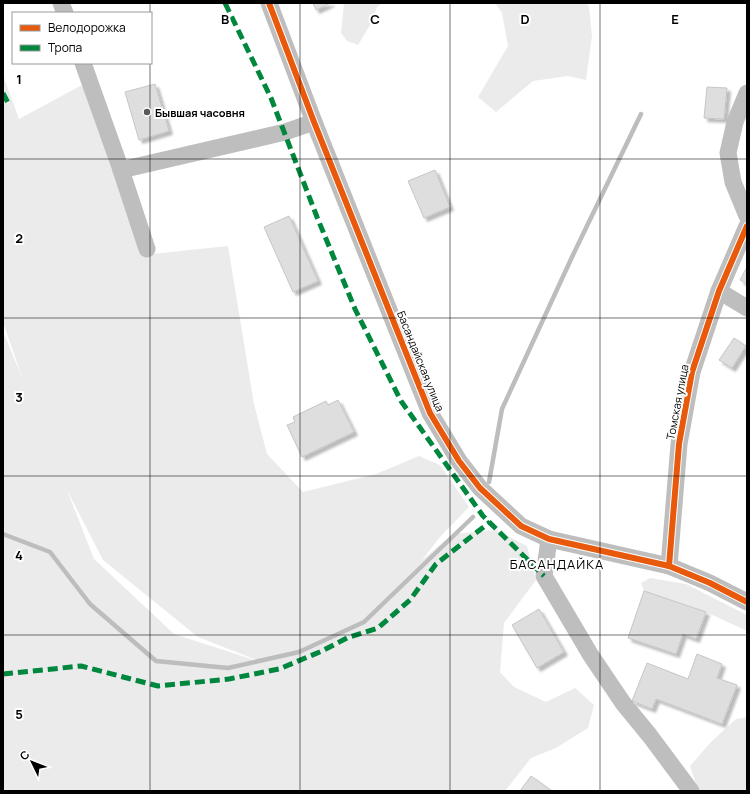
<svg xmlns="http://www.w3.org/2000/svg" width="750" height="794" font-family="Manrope,sans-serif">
<defs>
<filter id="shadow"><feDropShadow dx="3.5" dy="3.5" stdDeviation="1" flood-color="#0004"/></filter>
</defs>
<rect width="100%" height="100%" fill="#fff"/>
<g fill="#ebebeb" fill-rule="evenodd">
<polygon points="344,3 382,3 377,7 370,25 358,45 347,41 341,33"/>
<polygon points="495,3 585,3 589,6 592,36 586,80 568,76 533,81 496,112 478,97 508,46 502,13"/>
<path d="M3,75L19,119L82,85L142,255L228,246L254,404L267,454L303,492L376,474L419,456L440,465L469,507L440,537L422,560L453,534L496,530L527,546L536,580L504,623L500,672L514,687L546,702L575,688L594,705L588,728L556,748L531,758L505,791H3V331L23,380L3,322ZM67,490L103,560L198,637L264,663L174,634L94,559Z"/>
<polygon points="650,578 686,584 747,615 747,631 706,612 644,591 641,583"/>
<polygon points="747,717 747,791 700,791 697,787 690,766 711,742 736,719"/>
</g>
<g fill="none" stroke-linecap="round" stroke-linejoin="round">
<g stroke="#bdbdbd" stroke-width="4.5">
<polyline points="489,482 502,409 572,257 641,114"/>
<polyline points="3,534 50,552 90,604 156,661 228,668 299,652 364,622 473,517"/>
</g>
</g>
<g fill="#dedede" stroke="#c6c6c6" filter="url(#shadow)">
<polygon points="313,3 331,3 316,10"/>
<polygon points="155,84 169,131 139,140 125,92"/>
<polygon points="707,87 727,88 724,119 704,118"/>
<polygon points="435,170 450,207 424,218 408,181"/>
<polygon points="289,216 318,281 293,292 264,227"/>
<polygon points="747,267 747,284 740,280"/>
<polygon points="734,338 746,346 732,368 719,360"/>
<polygon points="338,400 354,432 302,457 287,425 295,422 293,417 326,401 328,405"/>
<polygon points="644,591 706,612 696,639 683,634 676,654 628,638"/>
<polygon points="539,609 564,652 537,668 512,625"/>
<polygon points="697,654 722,664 717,678 737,685 722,724 656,699 652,709 632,701 647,663 688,679"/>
<polygon points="531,776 552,791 520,791"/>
</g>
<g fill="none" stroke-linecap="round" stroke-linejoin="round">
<g stroke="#bebebe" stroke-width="17">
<polyline points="61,3 65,13"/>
<polyline points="269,3 314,122 430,413 459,461 480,488 521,526 549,539 669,566 710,583 747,602"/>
<polyline points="83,63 121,170 147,249"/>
<polyline points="747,93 735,122 728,153 733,182 747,216"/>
<polyline points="121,170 285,132 314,122"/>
<polyline points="719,291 747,308"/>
<polyline points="549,539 544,576 590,654 623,703 650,736 691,791"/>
<polyline points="669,566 679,444 692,372 719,291 747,226"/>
</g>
<g stroke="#00873e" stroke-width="5" stroke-dasharray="10 5" stroke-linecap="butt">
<polyline points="225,3 271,98 317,217 355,309 401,401 483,516 544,576"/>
<polyline points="3,93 9,105"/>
<polyline points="3,674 81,666 158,686 229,679 279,669 322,651 347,638 378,628 410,600 436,564 490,522"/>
</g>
<g stroke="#fff" stroke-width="8">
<g id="cycleway">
<polyline points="269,3 314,122 430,413 459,461 480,488 521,526 549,539 669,566 710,583 747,602"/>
<polyline points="669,566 679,444 692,372 719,291 747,226"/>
</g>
</g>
<use href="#cycleway" stroke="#e8590c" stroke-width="6"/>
</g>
<path fill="none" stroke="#000" stroke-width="1" stroke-opacity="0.55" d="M150,3V13M300,3V791M450,3V791M600,3V791M150,63V791M3,159H747M3,318H747M3,476H747M3,635H747"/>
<circle fill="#595959" stroke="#fff" stroke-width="1.5" cx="147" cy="112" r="4"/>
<g text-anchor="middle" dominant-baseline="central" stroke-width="4" stroke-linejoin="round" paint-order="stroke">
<g font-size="11" font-weight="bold" fill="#000" stroke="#fff" text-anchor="start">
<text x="155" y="112">Бывшая часовня</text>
</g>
<g font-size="11" fill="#000" stroke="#fff">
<text transform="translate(421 361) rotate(68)">Басандайская улица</text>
<text transform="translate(677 402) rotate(-79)">Томская улица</text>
</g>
<g font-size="13" letter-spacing="1" fill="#000" stroke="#fff">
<text x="557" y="564">БАСАНДАЙКА</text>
</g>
</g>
<g font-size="13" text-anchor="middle" font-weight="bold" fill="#000" stroke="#fff" stroke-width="4" stroke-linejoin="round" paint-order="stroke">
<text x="225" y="24">B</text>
<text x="375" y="24">C</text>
<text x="525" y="24">D</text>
<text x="675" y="24">E</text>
<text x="19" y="84">1</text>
<text x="19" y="243">2</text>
<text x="19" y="402">3</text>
<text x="19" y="560">4</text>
<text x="19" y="719">5</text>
</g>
<rect width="750" height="794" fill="none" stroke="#000000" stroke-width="8"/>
<rect x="12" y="12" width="140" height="52" fill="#ffffff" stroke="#999999"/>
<rect x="20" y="25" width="20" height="6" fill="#e8590c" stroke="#999999"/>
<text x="48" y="32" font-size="12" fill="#000000">Велодорожка</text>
<rect x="20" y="45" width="20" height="6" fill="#00873e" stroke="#999999"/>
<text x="48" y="52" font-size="12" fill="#000000">Тропа</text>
<g transform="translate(32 762) rotate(313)" stroke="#ffffff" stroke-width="3" paint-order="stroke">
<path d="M0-3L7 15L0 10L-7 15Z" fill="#000000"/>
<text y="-6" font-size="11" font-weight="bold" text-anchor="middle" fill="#000000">С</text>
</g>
</svg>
